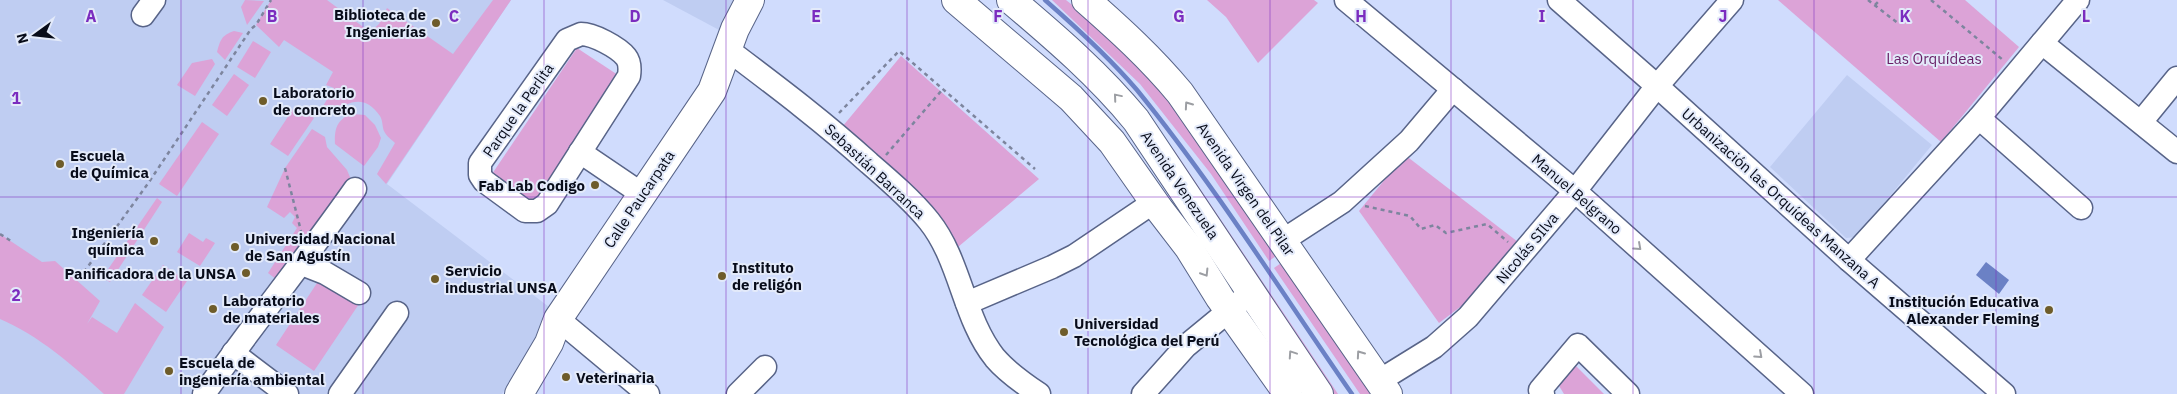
<svg xmlns="http://www.w3.org/2000/svg" width="2177" height="394" font-family="'IBM Plex Sans',sans-serif">
<rect width="100%" height="100%" fill="#d0dcfd"/>
<g fill="#bfcdf2">
<polygon points="0,0 511,0 387,184 553,310 502,394 0,394"/>
<polygon points="663,0 739,0 721,31"/>
<polygon points="1847,75 1932,145 1856,237 1846,238 1770,167"/>
</g>
<g fill="#dca3d7">
<polygon points="245,0 264,1 247,25 241,7"/>
<path d="M271,0H327L370,32L379,24L387,8L453,54L493,0H511L386,184L377,174L395,143C392,140 386,136 384,131C382,126 383,121 380,116C365,94 349,101 332,113L323,106L334,88L326,85L333,72L284,40L279,47L256,25Z"/>
<polygon points="1052,0 1066,0 1120,43 1153,74 1279,254 1269,261 1211,174 1140,84"/>
<polygon points="1207,0 1314,0 1318,3 1258,63 1226,17"/>
<polygon points="1778,0 1965,0 2019,47 1941,142"/>
<path d="M234,31L243,33L225,60L217,52C220,40 222,35 234,31Z"/>
<polygon points="253,41 271,52 255,78 237,67"/>
<polygon points="577,48 621,77 535,206 492,174"/>
<polygon points="901,56 1039,179 958,247 945,224 842,127"/>
<polygon points="212,59 215,64 195,96 177,85 192,63"/>
<polygon points="234,74 249,85 227,116 212,105"/>
<polygon points="1131,94 1174,150 1338,394 1332,394"/>
<polygon points="295,106 314,118 288,156 270,144"/>
<path d="M352,114L365,115L375,125L381,138L378,147L364,166L335,144C334,129 337,119 352,114Z"/>
<polygon points="202,122 219,134 177,196 159,184"/>
<polygon points="312,129 325,137 327,147 347,170 355,189 285,286 268,273 297,228 292,223 295,217 290,212 284,218 267,207 285,168"/>
<polygon points="1405,155 1518,242 1472,298 1439,323 1359,211"/>
<polygon points="157,198 162,202 110,282 102,278"/>
<polygon points="189,233 203,242 206,238 215,243 200,266 177,252"/>
<path d="M0,234L42,262L55,261L100,301L87,324L92,317L117,333L135,303L164,327L124,394H104C74,366 38,335 0,319Z"/>
<polygon points="1284,261 1377,394 1360,394 1274,268"/>
<polygon points="163,265 187,281 166,312 142,295"/>
<polygon points="323,274 361,301 314,371 276,345"/>
<polygon points="1570,360 1604,394 1564,394 1553,376"/>
</g>
<polygon fill="#6b81c5" points="1986,262 2009,280 1999,294 1976,275"/>
<g fill="none" stroke-linecap="round" stroke-linejoin="round">
<path stroke="#6b81c5" stroke-width="4.5" d="M1045,0C1077,28 1109,57 1137,90C1215,186 1282,293 1352,394"/>
<g stroke="#586488" stroke-width="25">
<g id="minor">
<polyline points="1346,0 1575,191 1802,394"/>
<polyline points="1559,0 1657,86 1849,260 2004,394"/>
<polyline points="143,15 154,0"/>
<path d="M581,34C593,34 618,47 626,57C630,62 630,69 629,76L547,204L537,211H525L484,181L480,175V163L567,40Z"/>
<polyline points="2042,43 2177,152"/>
<path d="M727,49C776,86 824,122 869,163C890,181 912,200 929,221C961,261 963,318 995,358C1007,372 1024,384 1039,394"/>
<polyline points="1979,118 2081,208"/>
<polyline points="2141,122 2177,78"/>
<polyline points="580,152 642,194"/>
<polyline points="1282,241 1342,202 1409,141 1453,89"/>
<polyline points="1849,260 1979,118 2078,0"/>
<polyline points="302,264 325,273 359,293"/>
<polyline points="967,303 1052,267 1074,256 1154,202"/>
<polyline points="558,319 648,394"/>
<polyline points="233,353 287,394"/>
<polyline points="1379,381 1434,347 1468,317 1575,191 1657,86 1732,0"/>
<path d="M204,394C253,324 306,259 355,189"/>
<polyline points="340,394 397,313"/>
<polyline points="738,394 765,367"/>
<polyline points="1143,394 1186,346 1242,300"/>
<polyline points="1543,394 1540,390 1578,345 1628,394"/>
</g>
</g>
<g stroke="#586488" stroke-width="30">
<g id="major">
<polyline points="956,0 1071,98 1112,142 1159,209 1189,248 1220,298 1288,394"/>
<path d="M1011,0C1056,38 1099,75 1136,120L1319,394"/>
<path d="M1086,0C1119,29 1151,58 1180,93L1388,394"/>
<polyline points="519,394 549,343 558,319 712,91 735,29 750,0"/>
</g>
</g>
<g stroke="#7d859e" stroke-width="2.5" stroke-dasharray="4 4" stroke-linecap="butt">
<polyline points="1868,0 1899,24"/>
<polyline points="1931,0 2003,60"/>
<polyline points="1875,5 1880,0"/>
<polyline points="839,113 899,51 1035,169"/>
<polyline points="886,155 942,90"/>
<polyline points="285,168 301,231"/>
<polyline points="1365,206 1410,216 1421,229 1435,225 1446,233 1487,224 1508,242"/>
<polyline points="0,234 11,241"/>
<polyline points="84,272 149,182 251,29 256,25 271,0"/>
</g>
<use href="#minor" stroke="#fff" stroke-width="22"/>
<use href="#major" stroke="#fff" stroke-width="28"/>
</g>
<defs><path id="oneway-chevron" d="M-2-3.5L2.5 0L-2 3.5" fill="none" stroke-width="1.6" stroke-linecap="round" stroke-linejoin="round" transform="scale(1.25)"/></defs>
<g stroke="#9c9ea3">
<use href="#oneway-chevron" transform="translate(1117 97) rotate(-130)"/>
<use href="#oneway-chevron" transform="translate(1188 105) rotate(-125)"/>
<use href="#oneway-chevron" transform="translate(1638 247) rotate(42)"/>
<use href="#oneway-chevron" transform="translate(1205 273) rotate(58)"/>
<use href="#oneway-chevron" transform="translate(1292 354) rotate(-124)"/>
<use href="#oneway-chevron" transform="translate(1360 354) rotate(-125)"/>
<use href="#oneway-chevron" transform="translate(1759 355) rotate(42)"/>
</g>
<path fill="none" stroke="#7b2cbf" stroke-width="1" stroke-opacity="0.55" d="M181,0V394M363,0V394M544,0V394M726,0V394M907,0V394M1088,0V394M1270,0V394M1451,0V394M1633,0V394M1814,0V394M1996,0V394M0,197H2177"/>
<g fill="#6e5c2a" stroke="#e3eafa" stroke-width="2">
<circle cx="436" cy="23" r="5"/>
<circle cx="263" cy="101" r="5"/>
<circle cx="60" cy="164" r="5"/>
<circle cx="595" cy="185" r="5"/>
<circle cx="154" cy="241" r="5"/>
<circle cx="235" cy="247" r="5"/>
<circle cx="246" cy="273" r="5"/>
<circle cx="722" cy="276" r="5"/>
<circle cx="435" cy="279" r="5"/>
<circle cx="213" cy="309" r="5"/>
<circle cx="2049" cy="310" r="5"/>
<circle cx="1064" cy="332" r="5"/>
<circle cx="169" cy="371" r="5"/>
<circle cx="566" cy="377" r="5"/>
</g>
<g text-anchor="middle" dominant-baseline="central" stroke-width="4" stroke-linejoin="round" paint-order="stroke">
<g font-size="15" font-weight="bold" fill="#080c1a" stroke="#e3eafa" text-anchor="start">
<text x="426" y="14" text-anchor="end">Biblioteca de<tspan x="426" dy="17">Ingenierías</tspan></text>
<text x="273" y="92">Laboratorio<tspan x="273" dy="17">de concreto</tspan></text>
<text x="70" y="155">Escuela<tspan x="70" dy="17">de Química</tspan></text>
<text x="585" y="185" text-anchor="end">Fab Lab Codigo</text>
<text x="144" y="232" text-anchor="end">Ingeniería<tspan x="144" dy="17">química</tspan></text>
<text x="245" y="238">Universidad Nacional<tspan x="245" dy="17">de San Agustín</tspan></text>
<text x="732" y="267">Instituto<tspan x="732" dy="17">de religón</tspan></text>
<text x="445" y="270">Servicio<tspan x="445" dy="17">industrial UNSA</tspan></text>
<text x="236" y="273" text-anchor="end">Panificadora de la UNSA</text>
<text x="223" y="300">Laboratorio<tspan x="223" dy="17">de materiales</tspan></text>
<text x="2039" y="301" text-anchor="end">Institución Educativa<tspan x="2039" dy="17">Alexander Fleming</tspan></text>
<text x="1074" y="323">Universidad<tspan x="1074" dy="17">Tecnológica del Perú</tspan></text>
<text x="179" y="362">Escuela de<tspan x="179" dy="17">ingeniería ambiental</tspan></text>
<text x="576" y="377">Veterinaria</text>
</g>
<g font-size="15" fill="#671e65" stroke="#e3eafa">
<text x="1934" y="58">Las Orquídeas</text>
</g>
<g font-size="15" fill="#080c1a" stroke="#e3eafa">
<text transform="translate(518 110) rotate(-55)">Parque la Perlita</text>
<text transform="translate(875 171) rotate(43)">Sebastián Barranca</text>
<text transform="translate(1180 185) rotate(56)">Avenida Venezuela</text>
<text transform="translate(1246 189) rotate(55)">Avenida Virgen del Pilar</text>
<text transform="translate(1577 194) rotate(41)">Manuel Belgrano</text>
<text transform="translate(1781 198) rotate(42)">Urbanización las Orquídeas Manzana A</text>
<text transform="translate(639 199) rotate(-56)">Calle Paucarpata</text>
<text transform="translate(1527 248) rotate(-50)">Nicolás SIlva</text>
</g>
</g>
<g font-size="16" text-anchor="middle" font-weight="bold" fill="#7b2cbf" stroke="#e3eafa" stroke-width="4" stroke-linejoin="round" paint-order="stroke">
<text x="91" y="22">A</text>
<text x="272" y="22">B</text>
<text x="454" y="22">C</text>
<text x="635" y="22">D</text>
<text x="816" y="22">E</text>
<text x="998" y="22">F</text>
<text x="1179" y="22">G</text>
<text x="1361" y="22">H</text>
<text x="1542" y="22">I</text>
<text x="1723" y="22">J</text>
<text x="1905" y="22">K</text>
<text x="2086" y="22">L</text>
<text x="16" y="104">1</text>
<text x="16" y="301">2</text>
</g>
<g transform="translate(35 35) rotate(255)" stroke="#e3eafa" stroke-width="4" paint-order="stroke">
<path d="M0-4L9 19L0 12L-9 19Z" fill="#080c1a"/>
<text y="-8" font-size="14" font-weight="bold" text-anchor="middle" fill="#080c1a">N</text>
</g>
</svg>
